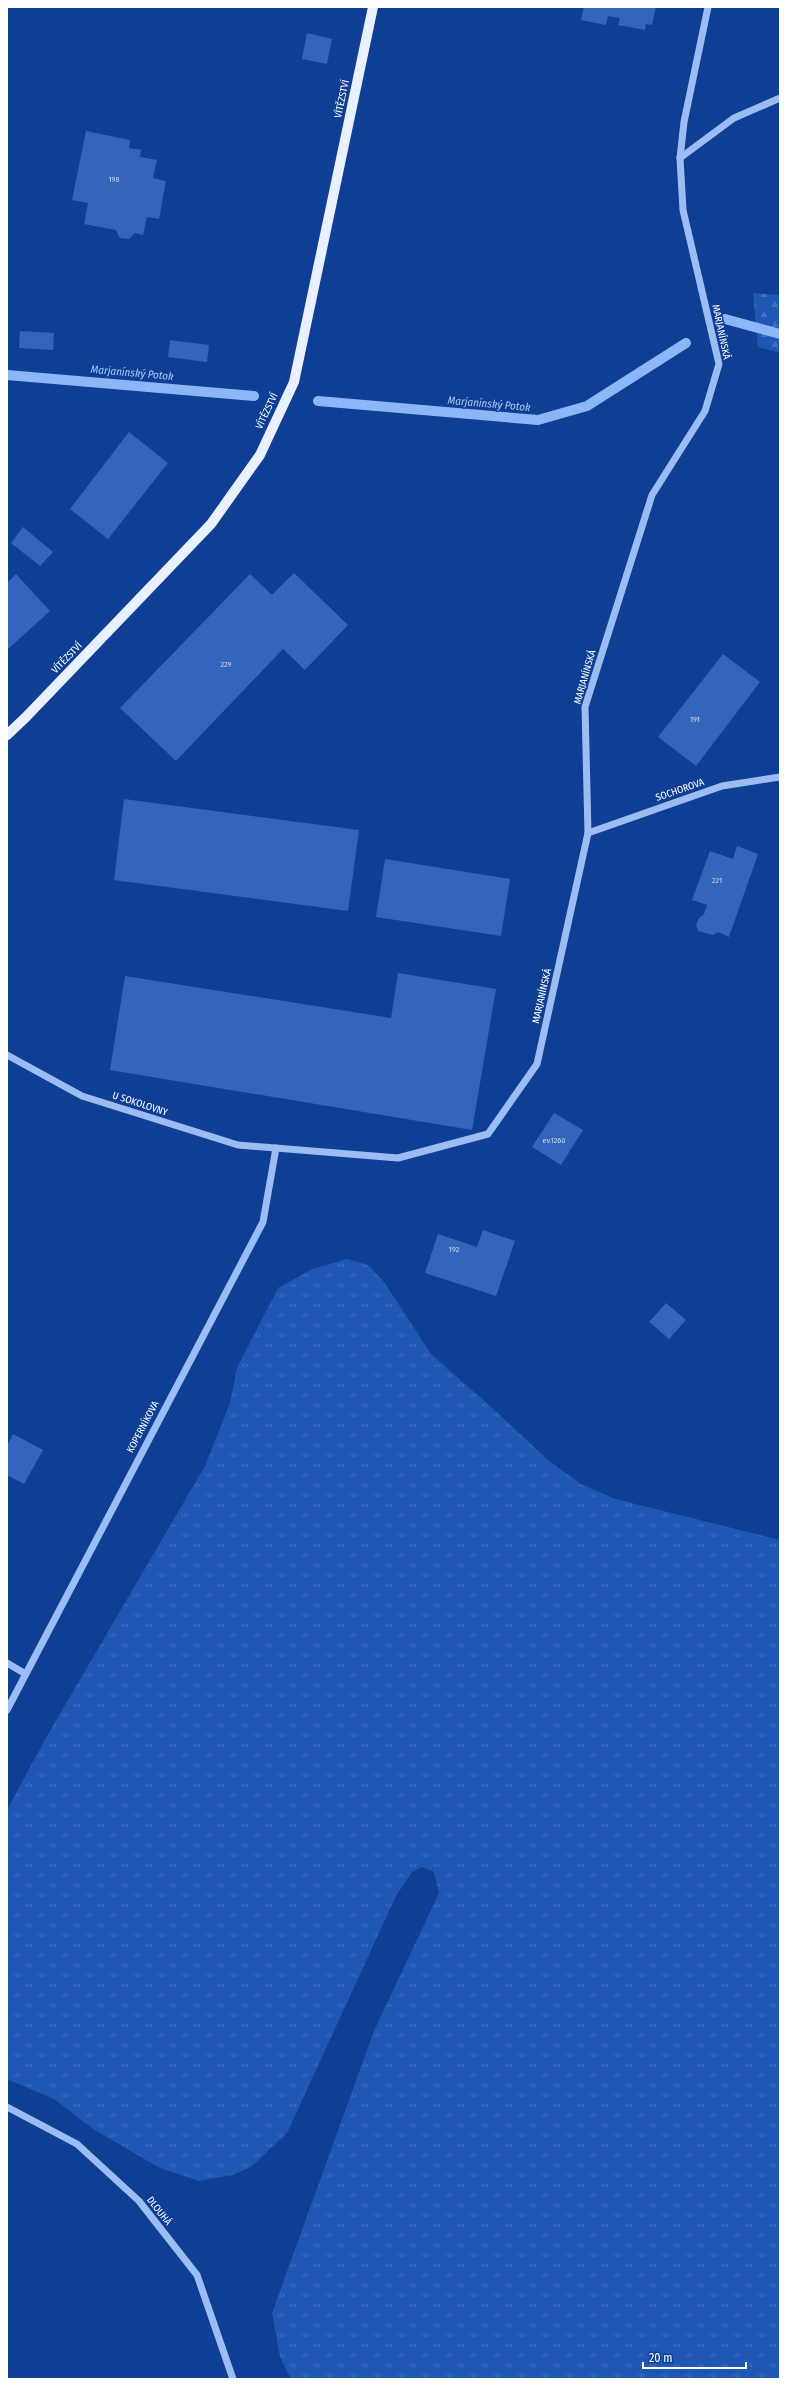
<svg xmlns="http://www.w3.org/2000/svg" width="787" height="2386" font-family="'Fira Sans Condensed',sans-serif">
<defs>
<pattern id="grass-tufts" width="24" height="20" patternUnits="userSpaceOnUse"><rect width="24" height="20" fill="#2057b4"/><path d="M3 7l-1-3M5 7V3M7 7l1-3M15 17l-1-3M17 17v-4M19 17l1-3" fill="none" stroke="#4170bf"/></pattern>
<pattern id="forest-firs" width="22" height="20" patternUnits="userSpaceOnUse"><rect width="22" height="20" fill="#2057b4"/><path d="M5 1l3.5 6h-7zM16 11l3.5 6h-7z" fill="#4170bf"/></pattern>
</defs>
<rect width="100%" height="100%" fill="#0f3f94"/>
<polygon fill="url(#grass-tufts)" points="347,1259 368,1265 384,1282 431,1354 489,1405 550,1462 581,1484 615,1499 780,1540 780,2379 291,2379 280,2357 272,2313 374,2031 439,1893 434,1872 422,1867 412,1872 396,1896 287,2133 251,2167 232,2175 199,2181 158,2167 93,2129 54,2099 7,2079 7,1810 47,1736 205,1466 230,1403 237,1368 278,1288 312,1269"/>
<polygon fill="url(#forest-firs)" points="753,293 780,295 780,353 758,347"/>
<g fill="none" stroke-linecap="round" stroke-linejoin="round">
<g stroke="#8db6f8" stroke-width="10">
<polyline points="725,319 780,334"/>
<polyline points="7,375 254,396"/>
<polyline points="318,401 538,420 587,406 686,343"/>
</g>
</g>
<g fill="#3365bc">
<polygon points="584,7 656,7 652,25 646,24 645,30 618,25 620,18 608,16 606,25 581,20"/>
<polygon points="307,33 332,39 327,64 302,59"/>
<polygon points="86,131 130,140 129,148 141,150 140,157 157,160 153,178 166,181 159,219 147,217 143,235 135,233 129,239 120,238 116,230 84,224 88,203 72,200"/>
<polygon points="20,331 54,333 53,350 19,348"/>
<polygon points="170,340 209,345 207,362 168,357"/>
<polygon points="129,432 168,463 108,539 70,509"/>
<polygon points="23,527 53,552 40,566 11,543"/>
<polygon points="294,573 348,625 305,670 283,649 176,761 120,708 250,574 272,595"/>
<polygon points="16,574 50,611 7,650 7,583"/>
<polygon points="723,654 760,682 696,766 658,737"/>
<polygon points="124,799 359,830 348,911 114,880"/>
<polygon points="737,846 758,854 729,937 718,932 713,935 698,931 696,925 699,918 704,914 707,905 692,900 710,851 733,859"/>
<polygon points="385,859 510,879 501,936 376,917"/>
<polygon points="398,973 496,989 472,1130 110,1070 125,976 391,1018"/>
<polygon points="554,1113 583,1130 561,1165 532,1147"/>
<polygon points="483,1230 515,1241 496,1296 425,1273 438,1234 477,1247"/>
<polygon points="666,1303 686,1320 669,1339 649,1322"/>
<polygon points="13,1434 43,1450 24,1484 7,1475 7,1446"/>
</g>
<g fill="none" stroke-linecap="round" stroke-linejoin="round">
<g stroke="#9cbdf4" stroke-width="7">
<polyline points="680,158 734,118 780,98"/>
<polyline points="588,833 722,786 780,777"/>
<polyline points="7,1055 82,1096 238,1145 398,1158 488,1134 537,1064 588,833 585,707 652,495 705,411 719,364 683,210 680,158 684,122 708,7"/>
<polyline points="7,1663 24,1673"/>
<polyline points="7,1710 263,1222 276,1148"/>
<polyline points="7,2107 77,2144 139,2201 197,2275 233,2379"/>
</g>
<polyline stroke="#e9f0ff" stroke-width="10" points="7,735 26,717 211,524 260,455 294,382 373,7"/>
</g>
<g text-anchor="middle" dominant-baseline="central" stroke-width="3" stroke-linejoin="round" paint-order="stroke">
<g font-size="8" fill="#ccd8ee">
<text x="114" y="179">198</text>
<text x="226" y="664">229</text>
<text x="695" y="719">191</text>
<text x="717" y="880">221</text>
<text x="554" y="1140">ev.1260</text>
<text x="454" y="1249">192</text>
</g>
<g font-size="10" fill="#fff" stroke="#0f3f94">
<text transform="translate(342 99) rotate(-78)">VÍTĚZSTVÍ</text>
<text transform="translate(721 332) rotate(78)">MARJANÍNSKÁ</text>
<text transform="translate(267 411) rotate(-65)">VÍTĚZSTVÍ</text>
<text transform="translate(67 658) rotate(-46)">VÍTĚZSTVÍ</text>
<text transform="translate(585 677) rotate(-74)">MARJANÍNSKÁ</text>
<text transform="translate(680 790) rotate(-19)">SOCHOROVA</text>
<text transform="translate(542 996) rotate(-77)">MARJANÍNSKÁ</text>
<text transform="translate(140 1104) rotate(18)">U SOKOLOVNY</text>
<text transform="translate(143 1427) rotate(-62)">KOPERNÍKOVA</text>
<text transform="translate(159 2211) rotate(52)">DLOUHÁ</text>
</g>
<g font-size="11" font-style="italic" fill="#a8c8fb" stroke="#0f3f94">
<text transform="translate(132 373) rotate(5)">Marjanínský Potok</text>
<text transform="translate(489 404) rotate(5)">Marjanínský Potok</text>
</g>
</g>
<rect width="787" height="2386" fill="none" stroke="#ffffff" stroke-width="16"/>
<path d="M643 2362v6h103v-6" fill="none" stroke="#ffffff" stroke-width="2"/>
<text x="649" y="2362" font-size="12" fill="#ffffff" stroke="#0f3f94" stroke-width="3" paint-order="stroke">20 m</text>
</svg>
